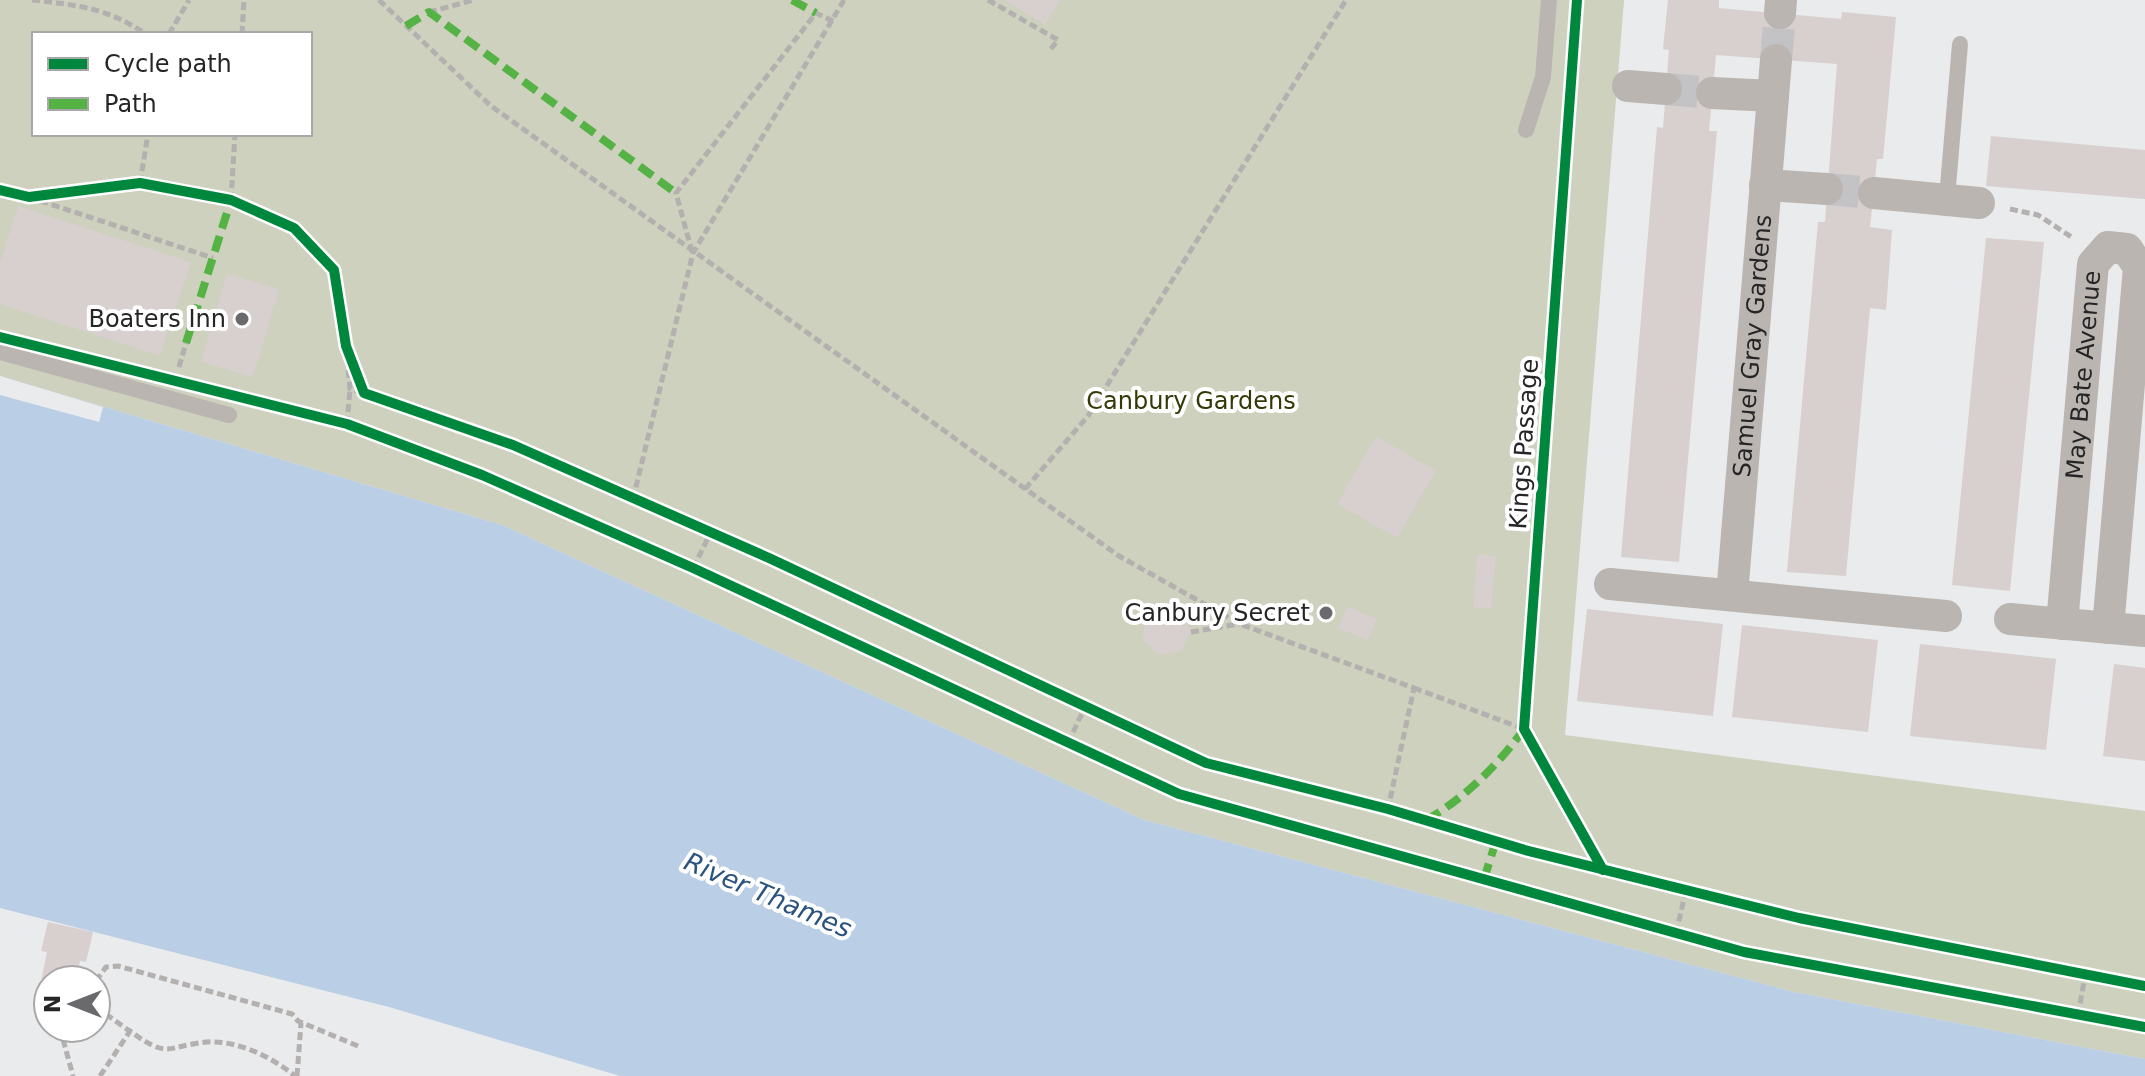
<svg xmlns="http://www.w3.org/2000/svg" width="2145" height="1076" font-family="'DejaVu Sans',sans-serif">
<rect width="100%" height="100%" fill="#eaebec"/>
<path fill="#cdd1bd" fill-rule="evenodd" d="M0,0H1624L1565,735L2145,811V1059L1794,992L1144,820L502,525L0,376ZM34,34H310V134H34Z"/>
<polygon fill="#bacee5" points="0,376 502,525 1144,820 1794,992 2145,1059 2145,1076 620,1076 389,1007 0,908"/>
<polygon fill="#eaebec" points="0,376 103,407 99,422 0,395"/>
<g fill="#d8cfcf">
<polygon points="1004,0 1060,0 1045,25"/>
<polygon points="1668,0 1719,0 1719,8 1841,19 1842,12 1896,17 1883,159 1877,159 1870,227 1892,230 1886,310 1870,308 1846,576 1787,572 1818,222 1825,222 1837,64 1716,55 1709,131 1717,131 1679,562 1621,557 1657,127 1663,128 1669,50 1663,49"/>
<polygon points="1991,136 2145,150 2145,199 1986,186"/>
<polygon points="18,206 191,262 160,356 0,304 0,263"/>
<polygon points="1986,238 2044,242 2010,591 1952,585"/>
<polygon points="227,274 279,289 253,377 201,362"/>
<polygon points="1376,436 1436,471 1397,538 1337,504"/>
<polygon points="1477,554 1496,556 1491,609 1473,608"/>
<polygon points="1347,606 1377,619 1368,640 1338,628"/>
<polygon points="1162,607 1182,612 1191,632 1181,651 1160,655 1143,641 1144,620"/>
<polygon points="1587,609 1723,624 1713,716 1577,701"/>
<polygon points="1742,625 1878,640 1868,732 1732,717"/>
<polygon points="1920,644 2056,659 2046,750 1910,736"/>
<polygon points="2114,664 2145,668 2145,761 2103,756"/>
<polygon points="48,922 93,932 86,962 80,961 75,980 41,982 47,952 41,951"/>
</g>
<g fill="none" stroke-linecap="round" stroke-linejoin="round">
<g stroke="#c3c3c5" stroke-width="32" stroke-dasharray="32 16" stroke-linecap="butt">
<polyline points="1776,60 1780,13"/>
<polyline points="1666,89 1712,93"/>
<polyline points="1827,189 1874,193"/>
</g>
<g stroke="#b3b0af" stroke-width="5" stroke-dasharray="8 4" stroke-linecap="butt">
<path d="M32,0C78,5 107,8 146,34"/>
<polyline points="379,0 491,106 1119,556 1240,624 1414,688 1388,809"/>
<polyline points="988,0 1058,40 1050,50"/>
<polyline points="429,12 474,0"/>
<polyline points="169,34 189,0"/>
<polyline points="242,34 244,0"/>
<polyline points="140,183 148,134"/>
<polyline points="29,197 213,258"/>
<polyline points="231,200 235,134"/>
<polyline points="2010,209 2038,215 2073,238"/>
<polyline points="692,252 676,193 816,13 833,21"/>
<polyline points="346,346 350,389 364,393"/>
<polyline points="179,367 186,343"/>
<polyline points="347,424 350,389"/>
<polyline points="1025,489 1088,416 1346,0"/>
<polyline points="633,499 693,253 844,0"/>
<polyline points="693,568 710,534"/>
<polyline points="1191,632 1239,624"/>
<polyline points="1414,688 1524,729"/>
<polyline points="1068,743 1085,707"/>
<polyline points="1676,933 1686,890"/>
<polyline points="96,981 106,967 118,966 292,1014 298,1021 358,1046"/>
<polyline points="96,1007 131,1032"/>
<polyline points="2078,1015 2085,976"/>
<polyline points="60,1028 73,1076"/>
<path d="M100,1076L130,1031C169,1060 166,1046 207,1042C237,1040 272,1057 295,1076"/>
<polyline points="297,1076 301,1023"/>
</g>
<g stroke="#bab5b1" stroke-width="16">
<polyline points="1526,130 1543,77 1549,0"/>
<polyline points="1947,198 1960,44"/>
<polyline points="0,352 229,415"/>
</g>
<g stroke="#bab5b1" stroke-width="32">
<polyline points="1780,13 1781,0"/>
<polyline points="1628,86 1666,89"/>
<polyline points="1712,93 1773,96"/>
<polyline points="1765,185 1827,189"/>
<polyline points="1874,193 1979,203"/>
<polyline points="1610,584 1946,616"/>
<path id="s1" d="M1732,595L1776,60"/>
<polyline points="2010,619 2145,631"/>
<path id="s2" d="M2062,624L2093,264L2108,247L2127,249L2139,267L2108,628"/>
</g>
<g stroke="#55b245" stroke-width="8" stroke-dasharray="16 8" stroke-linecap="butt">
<polyline points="792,0 816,13"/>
<polyline points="406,26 429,12 676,193"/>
<polyline points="186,343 231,200"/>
<path d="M1426,820C1464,799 1498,765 1524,729"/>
<polyline points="1484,879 1496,841"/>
</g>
<g stroke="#fff" stroke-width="15">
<g id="cycleway">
<polyline points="1577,0 1524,729 1603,870"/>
<polyline points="0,190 29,197 140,183 231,200 294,228 334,270 346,346 364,393 513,445 769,558 1206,763 1388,809 1525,850 1799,918 2145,986"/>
<polyline points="0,337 347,424 482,475 693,568 1179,794 1744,952 2145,1027"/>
</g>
</g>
<use href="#cycleway" stroke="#00873e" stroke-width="10"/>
</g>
<g fill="#6a6a6c" stroke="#fff" stroke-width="3">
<circle cx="242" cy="319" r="8"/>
<circle cx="1326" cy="613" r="8"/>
</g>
<g text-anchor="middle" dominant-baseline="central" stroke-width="8" stroke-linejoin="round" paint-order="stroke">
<g font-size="24" fill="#252527" stroke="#fff" text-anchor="end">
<text x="226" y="319">Boaters Inn</text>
<text x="1310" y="613">Canbury Secret</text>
</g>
<g font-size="24" fill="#252527" stroke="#fff">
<text stroke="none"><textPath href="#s1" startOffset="250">Samuel Gray Gardens</textPath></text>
<text stroke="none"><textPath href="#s2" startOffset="250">May Bate Avenue</textPath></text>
<text transform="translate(1524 444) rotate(-86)">Kings Passage</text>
</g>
<g font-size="24" fill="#343907" stroke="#fff">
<text x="1191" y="401">Canbury Gardens</text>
</g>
<g font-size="26" font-style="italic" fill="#2b537f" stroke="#fff">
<text transform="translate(768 895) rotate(23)">River Thames</text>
</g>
</g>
<rect x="32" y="32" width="280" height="104" fill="#ffffff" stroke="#a8a8a9" stroke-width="2"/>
<rect x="48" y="58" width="40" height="12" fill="#00873e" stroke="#a8a8a9" stroke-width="2"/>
<text x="104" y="72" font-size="24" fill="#252527">Cycle path</text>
<rect x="48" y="98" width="40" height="12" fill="#55b245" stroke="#a8a8a9" stroke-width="2"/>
<text x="104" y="112" font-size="24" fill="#252527">Path</text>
<g transform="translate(72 1004) rotate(270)"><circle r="38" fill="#ffffff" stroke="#a8a8a9" stroke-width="2"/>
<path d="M0-6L14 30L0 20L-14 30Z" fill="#6a6a6c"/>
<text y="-12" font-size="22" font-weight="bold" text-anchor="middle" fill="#252527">N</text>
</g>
</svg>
